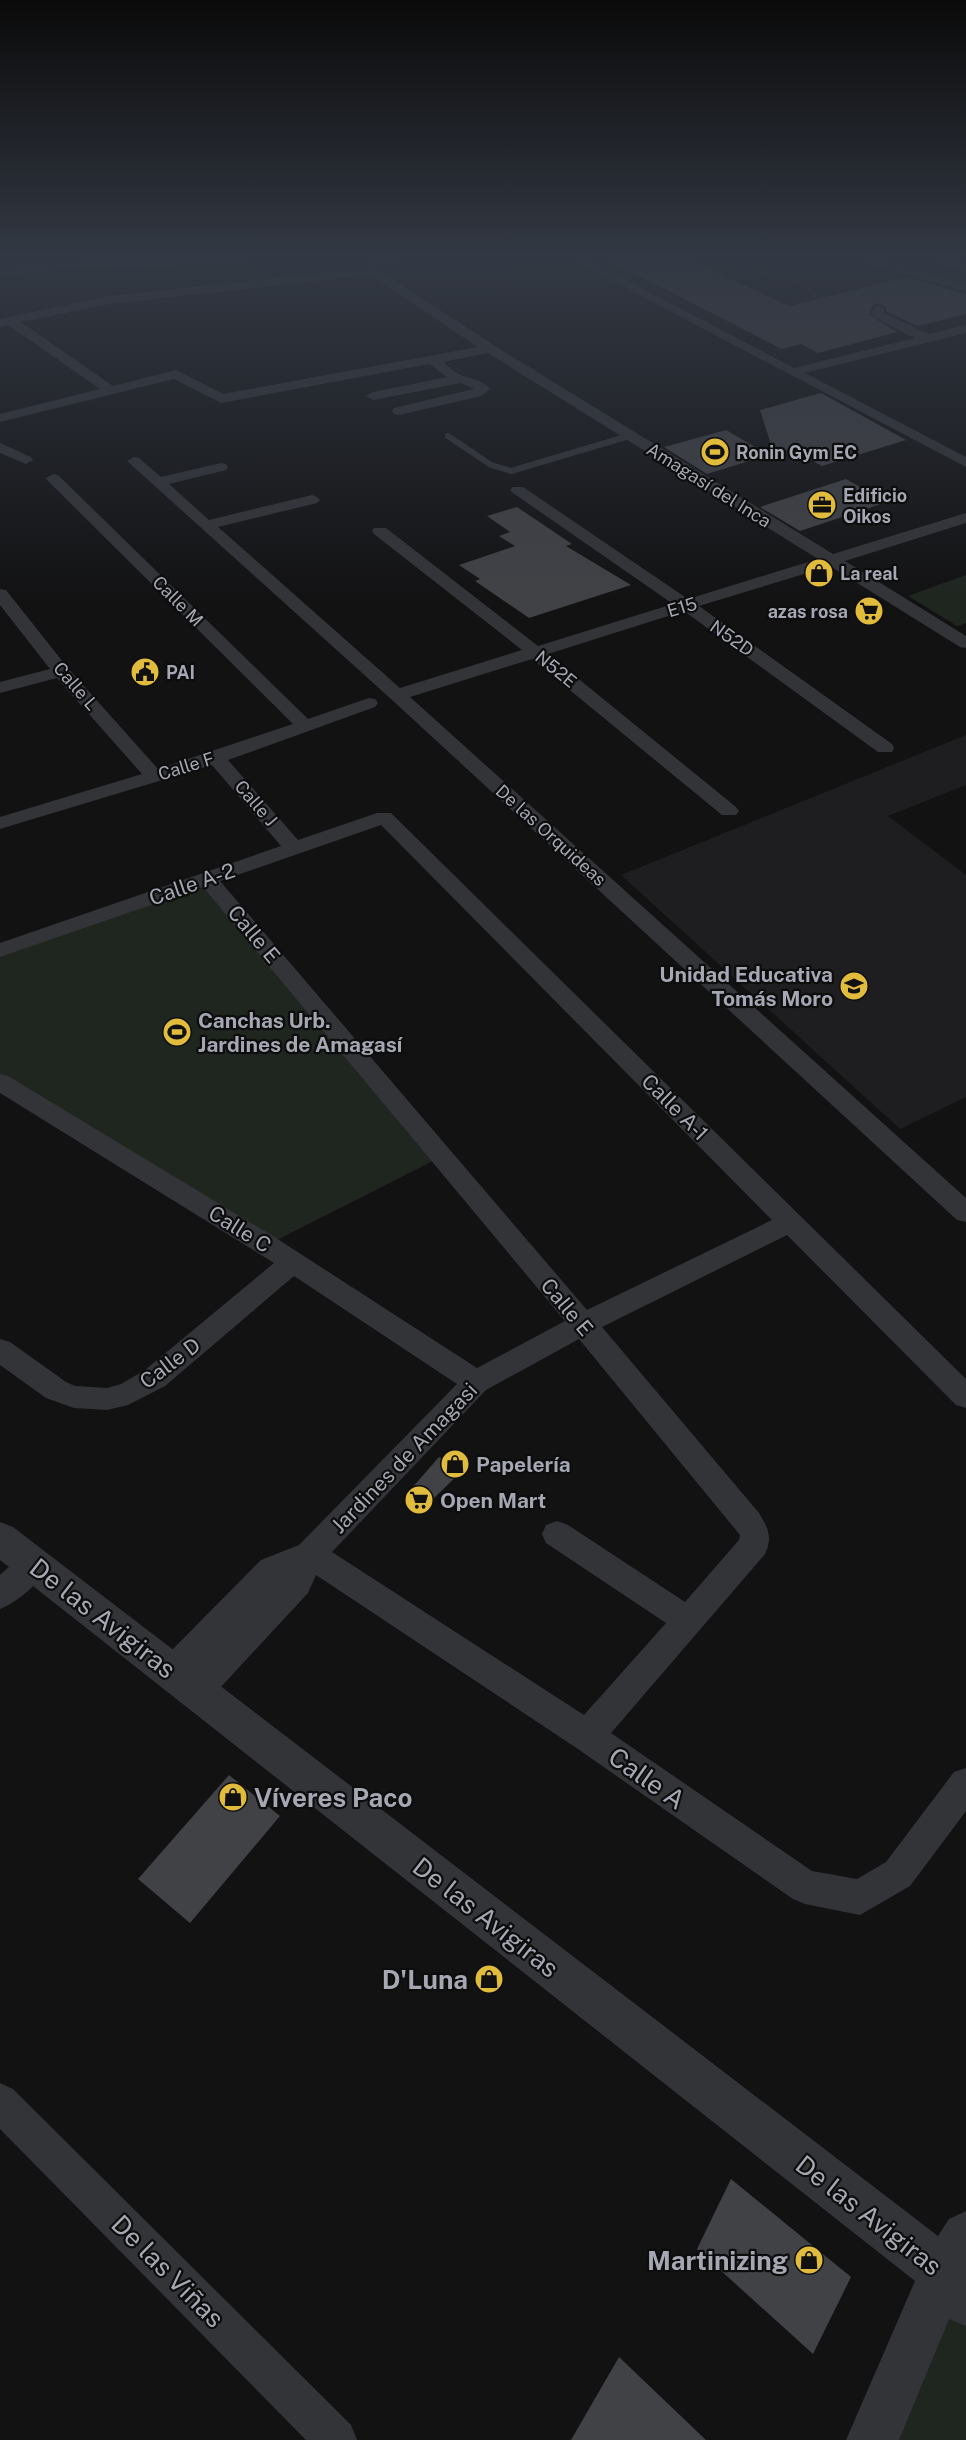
<svg xmlns="http://www.w3.org/2000/svg" width="966" height="2440" font-family="'Public Sans',sans-serif">
<rect width="100%" height="100%" fill="#121213"/>
<polygon fill="#1e1e20" points="966,735 966,785 888,816 966,875 966,1097 900,1129 621,875"/>
<g fill="#1f2620">
<polygon points="966,575 966,623 957,626 908,596"/>
<polygon points="207,878 443,1156 267,1245 0,1082 0,950"/>
<polygon points="944,2272 966,2301 966,2440 869,2440"/>
</g>
<g fill="#414246">
<polygon points="606,259 687,259 789,306 907,277 966,294 966,314 918,326 887,312 886,307 878,303 873,305 869,315 897,332 818,353 801,344 782,349"/>
<polygon points="821,393 906,440 822,466 791,449 774,454 760,410"/>
<polygon points="726,430 769,455 707,474 664,447"/>
<polygon points="846,479 887,502 800,531 760,507"/>
<polygon points="517,507 572,544 566,546 631,585 529,618 475,581 480,579 459,565 515,546 499,536 510,532 487,516"/>
<polygon points="439,1457 465,1468 430,1502 411,1489"/>
<polygon points="229,1775 280,1816 190,1923 138,1879"/>
<polygon points="731,2179 851,2277 813,2354 697,2249"/>
<polygon points="619,2357 706,2440 571,2440"/>
</g>
<g fill="none" stroke-linecap="round" stroke-linejoin="round">
<g stroke="#3a3a3f" stroke-width="2" stroke-dasharray="1.5 2" stroke-linecap="butt">
<polyline points="699,263 701,259"/>
<polyline points="658,273 699,263 722,273 733,270 779,274 796,281 818,296 859,308"/>
<polyline points="750,315 817,296"/>
</g>
<polyline stroke="#333438" stroke-width="6" points="448,436 491,465 511,471 629,436"/>
<g fill="#333438" fill-rule="evenodd">
<path d="M367,259H379V270L495,346L833,554L966,513V523L845,561L966,636V648L960,647L830,566L699,606L892,744L894,748L892,752H878L684,611L548,654L736,807L739,811L736,815H722L532,659L410,697L966,1198V1222L957,1220L391,699L127,461L134,457L139,458L161,477L221,463L226,464L228,467L226,470L169,484L209,520L312,495L317,497L320,500L317,503L218,527L400,688L522,650L374,534L372,531L374,528H386L538,646L673,604L513,493L510,490L513,487H523L688,599L818,559L488,353L443,362C448,366 453,371 459,374C471,380 481,378 490,389L481,396L399,415L394,414L392,411L394,408L474,389L461,383L373,400L366,396L373,392L447,377L429,364L221,403L174,379L0,422V414L100,389L8,325L0,327V319L109,296L367,268ZM371,275L478,347L223,394L176,370L113,386L21,322L109,304Z"/>
<polygon points="571,259 585,259 794,368 915,338 873,317 871,314 875,306 879,305 885,309 884,313 929,334 966,325 966,333 805,373 966,457 966,467"/>
<polygon points="861,259 879,259 966,284 966,292 863,262"/>
<polygon points="928,259 946,259 966,264 966,272 930,262"/>
<polygon points="0,443 31,457 33,460 26,464 0,453"/>
<path d="M53,474L58,475L308,719L369,698L375,699L378,703L375,707L228,760L298,840L377,813H391L966,1379V1408L956,1405L787,1235L602,1327L759,1513C768,1528 773,1537 765,1554L611,1733L812,1871L857,1879L886,1862L954,1772L966,1768V1811L910,1886L860,1915L805,1904L793,1899L575,1747L316,1575L308,1593L207,1702L196,1706L185,1702L180,1691L185,1680L193,1671L182,1682L171,1687L160,1682L155,1672L160,1662L261,1560L299,1545L457,1384L294,1276L165,1386L128,1405L107,1410L74,1408L46,1398L0,1365V1339L10,1342L66,1382L75,1386L107,1388L121,1384L145,1370L274,1263L0,1093V1074L8,1076L276,1238L477,1368L565,1321L203,887L0,957V943L281,846L212,765L0,829V817L142,774L57,678L0,693V682L50,669L0,605V589L6,590L67,667L158,769L293,724L48,481L46,478ZM381,825L772,1220L587,1310L220,881ZM579,1339L740,1535L739,1540L685,1602L568,1525L557,1521L546,1525L542,1534L546,1543L666,1623L584,1715L332,1552L486,1390Z"/>
<path d="M34,1551L45,1554L49,1564C41,1582 18,1602 0,1609V1575L23,1554Z"/>
<polygon points="0,2083 13,2089 351,2425 357,2440 306,2440 0,2129"/>
</g>
<g fill="#333438" fill-rule="evenodd">
<polygon points="127,259 253,259 246,263 71,269 0,275 0,267"/>
<polygon points="382,259 403,259 401,262 373,270 366,266 368,263"/>
<polygon points="0,1522 13,1527 938,2236 949,2219 966,2211 966,2326 949,2319 899,2440 846,2440 915,2281 0,1560"/>
</g>
</g>
<linearGradient id="sky" x2="0" y2="1"><stop stop-color="#0a0a0a"/><stop offset="0.43" stop-color="#333944"/><stop offset="1" stop-color="#333944" stop-opacity="0"/></linearGradient>
<rect width="966" height="600" fill="url(#sky)"/>
<defs>
<g id="stadium-disc" transform="scale(1.5)"><circle r="9.5" fill="#e1bb3c" stroke="#0d0d0e"/><path d="M0-5a6.5 5 0 1 0 0 10a6.5 5 0 1 0 0-10ZM-3.5-1.8h7v3.6h-7Z" fill="#111"/></g>
<g id="office-disc" transform="scale(1.5)"><circle r="9.5" fill="#e1bb3c" stroke="#0d0d0e"/><path d="M-6-3h4V-5.5h4V-3h4V5H-6ZM-1-4.5V-3h2v-1.5ZM-6 0V1H6V0Z" fill="#111"/></g>
<g id="shop-disc" transform="scale(1.5)"><circle r="9.5" fill="#e1bb3c" stroke="#0d0d0e"/><path d="M-5-2.5h2.3a2.7 3.5 0 0 1 5.4 0H5L5.5 6h-11ZM-1.5-2.5h3a1.5 2.3 0 0 0-3 0Z" fill="#111"/></g>
<g id="supermarket-disc" transform="scale(1.5)"><circle r="9.5" fill="#e1bb3c" stroke="#0d0d0e"/><path d="M-6-5.5h2.5l.6 2H6L4.5 2H-2.5L-4.4-4H-6ZM-1.5 3.2a1.3 1.3 0 1 0 .1 0ZM3 3.2a1.3 1.3 0 1 0 .1 0Z" fill="#111"/></g>
<g id="civic-disc" transform="scale(1.5)"><circle r="9.5" fill="#e1bb3c" stroke="#0d0d0e"/><path d="M-.6-6.5H3V-4.5H.6V-3L4-1V1h2V6H-6V1h2V-1L-.6-3ZM-1.2 2.5V6h2.4V2.5Z" fill="#111"/></g>
<g id="school-disc" transform="scale(1.5)"><circle r="9.5" fill="#e1bb3c" stroke="#0d0d0e"/><path d="M0-5L7-2L0 1L-7-2ZM-4 1L0 2.5L4 1V4Q0 6-4 4Z" fill="#111"/></g>
</defs>
<g fill-rule="evenodd">
<use href="#stadium-disc" x="715" y="452"/>
<use href="#office-disc" x="822" y="505"/>
<use href="#shop-disc" x="819" y="573"/>
<use href="#supermarket-disc" x="869" y="611"/>
<use href="#civic-disc" x="145" y="672"/>
<use href="#school-disc" x="854" y="986"/>
<use href="#stadium-disc" x="177" y="1032"/>
<use href="#shop-disc" x="455" y="1464"/>
<use href="#supermarket-disc" x="419" y="1500"/>
<use href="#shop-disc" x="233" y="1797"/>
<use href="#shop-disc" x="489" y="1979"/>
<use href="#shop-disc" x="809" y="2260"/>
</g>
<g text-anchor="middle" dominant-baseline="central" stroke-width="4.5" stroke-linejoin="round" paint-order="stroke">
<g font-size="18" font-weight="bold" fill="#a5a8b3" stroke="#0d0d0e" text-anchor="start">
<text x="736" y="452">Ronin Gym EC</text>
<text x="843" y="495">Edificio<tspan x="843" dy="21">Oikos</tspan></text>
<text x="840" y="573">La real</text>
<text x="848" y="611" text-anchor="end">azas rosa</text>
<text x="166" y="672">PAI</text>
</g>
<g font-size="18" fill="#a5a8b3" stroke="#0d0d0e">
<text transform="translate(709 485) rotate(32)">Amagasí del Inca</text>
<text transform="translate(178 601) rotate(45)">Calle M</text>
<text transform="translate(682 607) rotate(-17)">E15</text>
<text transform="translate(732 638) rotate(35)">N52D</text>
<text transform="translate(556 669) rotate(39)">N52E</text>
<text transform="translate(76 686) rotate(49)">Calle L</text>
<text transform="translate(186 766) rotate(-17)">Calle F</text>
<text transform="translate(256 803) rotate(49)">Calle J</text>
<text transform="translate(551 835) rotate(42)">De las Orquideas</text>
</g>
<g font-size="21" fill="#a5a8b3" stroke="#0d0d0e">
<text transform="translate(192 884) rotate(-19)">Calle A-2</text>
<text transform="translate(254 934) rotate(50)">Calle E</text>
<text transform="translate(675 1107) rotate(45)">Calle A-1</text>
<text transform="translate(240 1229) rotate(32)">Calle C</text>
<text transform="translate(567 1307) rotate(50)">Calle E</text>
<text transform="translate(170 1363) rotate(-37)">Calle D</text>
<text transform="translate(404 1458) rotate(-46)">Jardines de Amagasi</text>
</g>
<g font-size="21" font-weight="bold" fill="#a5a8b3" stroke="#0d0d0e" text-anchor="start">
<text x="833" y="974" text-anchor="end">Unidad Educativa<tspan x="833" dy="24">Tomás Moro</tspan></text>
<text x="198" y="1020">Canchas Urb.<tspan x="198" dy="24">Jardines de Amagasí</tspan></text>
<text x="476" y="1464">Papelería</text>
<text x="440" y="1500">Open Mart</text>
</g>
<g font-size="26" fill="#a5a8b3" stroke="#0d0d0e">
<text transform="translate(103 1618) rotate(38)">De las Avigiras</text>
<text transform="translate(647 1778) rotate(35)">Calle A</text>
<text transform="translate(486 1917) rotate(38)">De las Avigiras</text>
<text transform="translate(869 2215) rotate(38)">De las Avigiras</text>
<text transform="translate(168 2271) rotate(45)">De las Viñas</text>
</g>
<g font-size="26" font-weight="bold" fill="#a5a8b3" stroke="#0d0d0e" text-anchor="end">
<text x="254" y="1797" text-anchor="start">Víveres Paco</text>
<text x="468" y="1979">D'Luna</text>
<text x="788" y="2260">Martinizing</text>
</g>
</g>
</svg>
